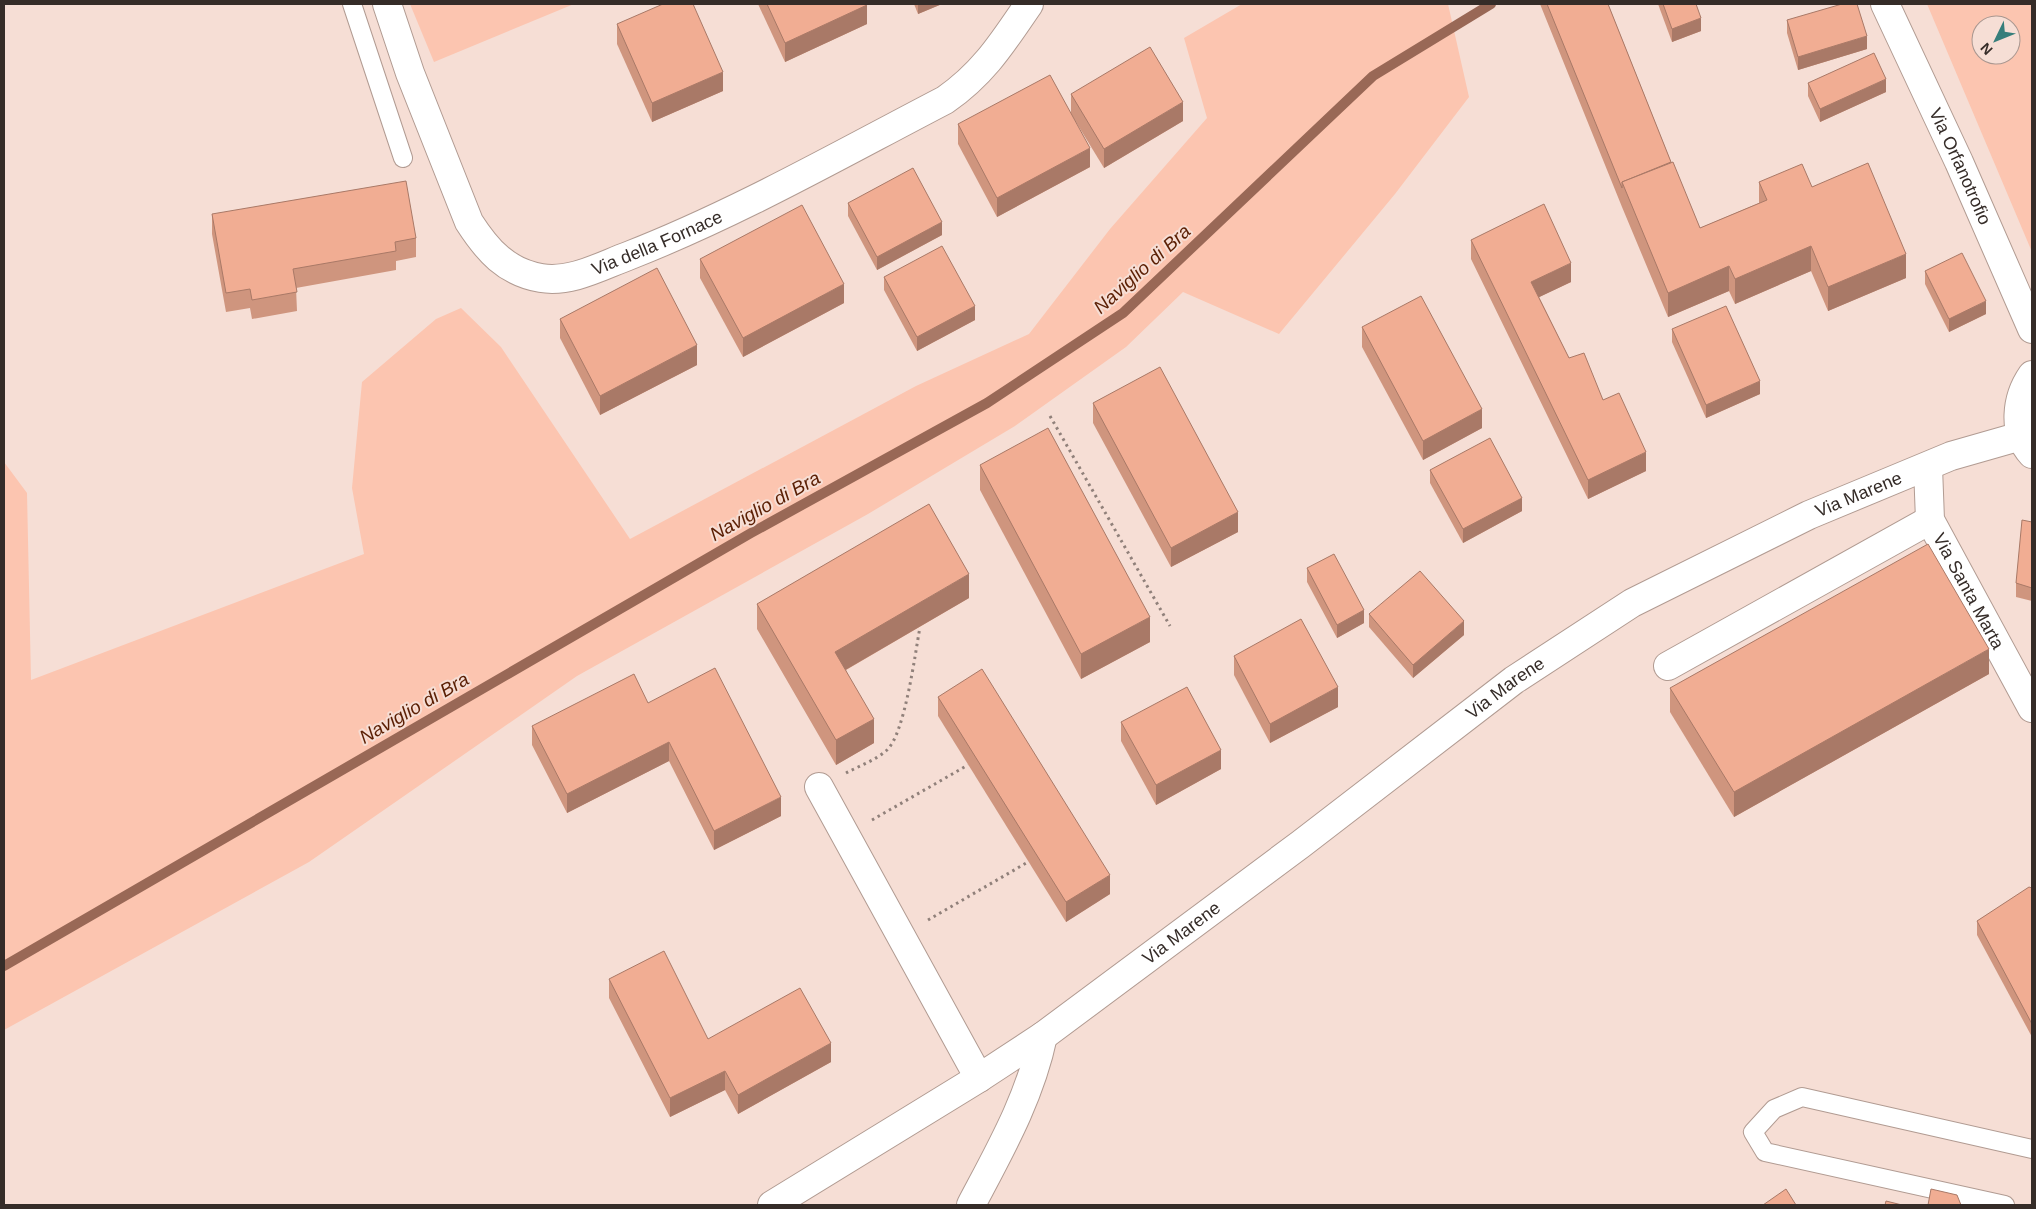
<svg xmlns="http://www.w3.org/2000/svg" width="2036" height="1209" font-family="Helvetica,sans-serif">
<rect width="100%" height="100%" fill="#f6ded5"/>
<g fill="#fcc5b0" fill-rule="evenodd">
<polygon points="410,4 574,4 434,62"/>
<polygon points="1242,4 1448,4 1469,97 1395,194 1279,334 1183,292 1126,347 1015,426 868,514 577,676 309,862 4,1030 4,462 27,493 31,680 364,554 352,488 362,382 436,319 461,308 501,347 630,539 916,386 1029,334 1110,229 1207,118 1184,38"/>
<path d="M1927,4H2032V252ZM1981,25H2011V55H1981Z"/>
</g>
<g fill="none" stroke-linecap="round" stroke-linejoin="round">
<polyline stroke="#996856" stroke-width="10" points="4,966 751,533 987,403 1123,313 1373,76 1491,4"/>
<g stroke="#b19b92" stroke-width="20">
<g id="service">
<polyline points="352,4 403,158"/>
<polyline points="2005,1205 1765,1152 1753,1132 1774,1109 1802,1097 2032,1149"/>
</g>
</g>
<g stroke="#b19b92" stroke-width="30">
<g id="minor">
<path id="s1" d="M387,4L410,73L469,222C487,250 506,272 541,278C571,283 601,266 628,256C738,213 841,154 945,100C984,73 1003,42 1029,4"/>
<path id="s2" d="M1885,4L1959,162L2032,329"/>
<path id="s3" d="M1928,467L1930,520L2032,708"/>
<polyline points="1668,666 1930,520"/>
<polyline points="819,787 979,1078"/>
<path d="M971,1205C1000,1150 1030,1098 1043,1036"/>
</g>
</g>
<g stroke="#b19b92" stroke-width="30">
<g id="secondary">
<path d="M2032,375C2016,398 2012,432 2032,454"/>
<path id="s4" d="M772,1205L979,1078L1043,1036L1301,844L1514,680L1632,603L1809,515L1951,456L2021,436"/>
</g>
</g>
<g stroke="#90807a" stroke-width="3" stroke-dasharray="2.5 4" stroke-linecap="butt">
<polyline points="1050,416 1170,626"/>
<path d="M846,773C859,766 876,760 887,750C905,733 915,654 920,627"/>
<polyline points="872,820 968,765"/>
<polyline points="928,920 1028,862"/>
</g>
<use href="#service" stroke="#fff" stroke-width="18"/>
<use href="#minor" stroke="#fff" stroke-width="28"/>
<use href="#secondary" stroke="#fff" stroke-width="28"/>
</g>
<g fill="#cf957e">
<polygon points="758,4 867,4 867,24 785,62"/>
<polygon points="914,4 942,4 918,14"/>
<polygon points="1540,4 1608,4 1671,162 1700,228 1759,203 1759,182 1812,187 1906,278 1828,311 1811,271 1735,304 1729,291 1668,317 1622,207"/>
<polygon points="1658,4 1696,4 1701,31 1672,42"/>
<polygon points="1787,20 1867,49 1798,70 1787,33"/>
<polygon points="617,24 723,91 652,122 617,44"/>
<polygon points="1808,83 1886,92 1820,122 1808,96"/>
<polygon points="1071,94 1183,121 1104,168 1071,114"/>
<polygon points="958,124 1090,167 997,217 958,144"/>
<polygon points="848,203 942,235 877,270 848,216"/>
<polygon points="212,214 416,238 416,257 396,261 396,270 296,288 297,311 252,319 250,308 226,312 212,234"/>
<polygon points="1471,240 1571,282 1539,297 1569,358 1603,400 1646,471 1588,499 1471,259"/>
<polygon points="700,259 844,303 743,357 700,278"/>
<polygon points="1925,271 1986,314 1949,332 1925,284"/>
<polygon points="884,277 975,320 917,351 884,290"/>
<polygon points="560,319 697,365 600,415 560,338"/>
<polygon points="1362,327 1482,428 1423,460 1362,347"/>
<polygon points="1672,329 1760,394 1706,418 1672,342"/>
<polygon points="1093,403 1238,532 1171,567 1093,423"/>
<polygon points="980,465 1150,642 1081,679 980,490"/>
<polygon points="1430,470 1522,511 1463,543 1430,483"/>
<polygon points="2032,522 2032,601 2016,597 2016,583"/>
<polygon points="1307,568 1364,623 1337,638 1307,582"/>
<polygon points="969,598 846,670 874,743 836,765 757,629 757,604"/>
<polygon points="1369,614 1464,635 1413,678 1369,627"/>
<polygon points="1234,656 1338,707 1270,743 1234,675"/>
<polygon points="1989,674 1734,817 1670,712 1670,688"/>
<polygon points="938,697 1110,894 1066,922 938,716"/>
<polygon points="648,703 781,816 714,850 669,761 567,813 532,745 532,726"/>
<polygon points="1121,722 1221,769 1156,805 1121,741"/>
<polygon points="2032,888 2032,1037 1977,935 1977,921"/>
<polygon points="609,979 708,1039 831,1062 738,1114 725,1090 670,1117 609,998"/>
</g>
<g fill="#a97967">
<polygon points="918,4 942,4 918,14"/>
<polygon points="867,5 867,24 785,62 785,43"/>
<polygon points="1701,18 1701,31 1672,42 1672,29"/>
<polygon points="1867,36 1867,49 1798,70 1798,57"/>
<polygon points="723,72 723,91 652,122 652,103"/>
<polygon points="1886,79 1886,92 1820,122 1820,109"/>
<polygon points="1183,102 1183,121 1104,168 1104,149"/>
<polygon points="1090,148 1090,167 997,217 997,198"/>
<polygon points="942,222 942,235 877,270 877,257"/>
<polygon points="1811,246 1811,271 1735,304 1735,279"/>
<polygon points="1906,254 1906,278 1828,311 1828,287"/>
<polygon points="1571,263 1571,282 1531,301 1531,282"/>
<polygon points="1729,266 1729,291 1668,317 1668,293"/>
<polygon points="844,284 844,303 743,357 743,338"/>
<polygon points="1986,301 1986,314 1949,332 1949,319"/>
<polygon points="975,306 975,320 917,351 917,337"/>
<polygon points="697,345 697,365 600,415 600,396"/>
<polygon points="1760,381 1760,394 1706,418 1706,405"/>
<polygon points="1482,409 1482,428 1423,460 1423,441"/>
<polygon points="1646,452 1646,471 1588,499 1588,480"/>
<polygon points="1522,498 1522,511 1463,543 1463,529"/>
<polygon points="1238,512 1238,532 1171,567 1171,548"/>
<polygon points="969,574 969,598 835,676 835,652"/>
<polygon points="1364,610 1364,623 1337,638 1337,625"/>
<polygon points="1150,617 1150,642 1081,679 1081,654"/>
<polygon points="1464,621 1464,635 1413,678 1413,665"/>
<polygon points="1989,649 1989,674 1734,817 1734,792"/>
<polygon points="1338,687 1338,707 1270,743 1270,724"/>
<polygon points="874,719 874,743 836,765 836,740"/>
<polygon points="669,742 669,761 567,813 567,794"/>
<polygon points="1221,750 1221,769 1156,805 1156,785"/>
<polygon points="781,797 781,816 714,850 714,831"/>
<polygon points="1110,875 1110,894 1066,922 1066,902"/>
<polygon points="831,1043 831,1062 738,1114 738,1095"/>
<polygon points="725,1071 725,1090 670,1117 670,1098"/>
</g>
<g fill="#f1ad93" stroke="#a97967">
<polygon points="663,4 693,4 723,72 652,103 617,24"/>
<polygon points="767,4 867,4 867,5 785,43"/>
<polygon points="1547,4 1608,4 1671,162 1622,182 1622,188"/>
<polygon points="1663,4 1696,4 1701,18 1672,29"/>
<polygon points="1842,4 1857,4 1867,36 1798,57 1787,20"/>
<polygon points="1150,47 1183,102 1104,149 1071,94"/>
<polygon points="1874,53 1886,79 1820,109 1808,83"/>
<polygon points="1050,75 1090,148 997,198 958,124"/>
<polygon points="1673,162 1700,228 1767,200 1759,182 1802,164 1812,187 1868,163 1906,254 1828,287 1811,246 1735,279 1729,266 1668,293 1622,182"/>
<polygon points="913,168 942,222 877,257 848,203"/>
<polygon points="406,181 416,238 395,242 396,251 293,269 297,292 252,300 250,289 226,293 212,214"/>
<polygon points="1544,204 1571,263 1531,282 1569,358 1584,353 1603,400 1619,393 1646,452 1588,480 1471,240"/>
<polygon points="802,205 844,284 743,338 700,259"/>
<polygon points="942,246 975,306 917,337 884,277"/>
<polygon points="1962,253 1986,301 1949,319 1925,271"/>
<polygon points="657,268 697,345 600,396 560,319"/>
<polygon points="1421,296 1482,409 1423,441 1362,327"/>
<polygon points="1726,306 1760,381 1706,405 1672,329"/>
<polygon points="1160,367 1238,512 1171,548 1093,403"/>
<polygon points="1048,428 1150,617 1081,654 980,465"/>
<polygon points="1490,438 1522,498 1463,529 1430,470"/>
<polygon points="929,504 969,574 835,652 874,719 836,740 757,604"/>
<polygon points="2022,520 2032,522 2032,588 2016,583"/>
<polygon points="1928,544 1989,649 1734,792 1670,688"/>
<polygon points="1334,554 1364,610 1337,625 1307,568"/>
<polygon points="1420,571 1464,621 1413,665 1369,614"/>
<polygon points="1301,619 1338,687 1270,724 1234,656"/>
<polygon points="715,668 781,797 714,831 669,742 567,794 532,726 634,674 648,703"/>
<polygon points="982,669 1110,875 1066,902 938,697"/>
<polygon points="1187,687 1221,750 1156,785 1121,722"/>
<polygon points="2029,887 2032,888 2032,1024 1977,921"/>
<polygon points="664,951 708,1039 800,988 831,1043 738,1095 725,1071 670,1098 609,979"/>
<polygon points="1786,1189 1796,1205 1763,1205"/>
<polygon points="1931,1189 1957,1195 1961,1205 1928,1205"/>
<polygon points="1886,1201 1902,1205 1885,1205"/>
</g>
<g text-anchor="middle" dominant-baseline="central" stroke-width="4" stroke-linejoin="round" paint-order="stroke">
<g font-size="18" fill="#352c28" stroke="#f6ded5">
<text stroke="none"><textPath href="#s2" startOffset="179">Via Orfanotrofio</textPath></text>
<text stroke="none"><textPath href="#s1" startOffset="450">Via della Fornace</textPath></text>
<text stroke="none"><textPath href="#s4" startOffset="1302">Via Marene</textPath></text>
<text stroke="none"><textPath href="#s3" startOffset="134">Via Santa Marta</textPath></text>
<text stroke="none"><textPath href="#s4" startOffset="898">Via Marene</textPath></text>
<text stroke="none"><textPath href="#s4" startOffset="492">Via Marene</textPath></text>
</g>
<g font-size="19" font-style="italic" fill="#5b1f04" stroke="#f6ded5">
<text transform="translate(1142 269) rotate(-42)">Naviglio di Bra</text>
<text transform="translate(765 506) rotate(-29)">Naviglio di Bra</text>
<text transform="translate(414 708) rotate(-30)">Naviglio di Bra</text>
</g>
</g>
<rect width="2036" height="1209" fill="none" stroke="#352c28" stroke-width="10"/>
<g transform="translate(1996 40) rotate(227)"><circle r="24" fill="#f6ded5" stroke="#a99790"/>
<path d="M0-4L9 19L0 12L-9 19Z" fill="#367e7b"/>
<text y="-8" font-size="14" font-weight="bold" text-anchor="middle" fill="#352c28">N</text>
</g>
</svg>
